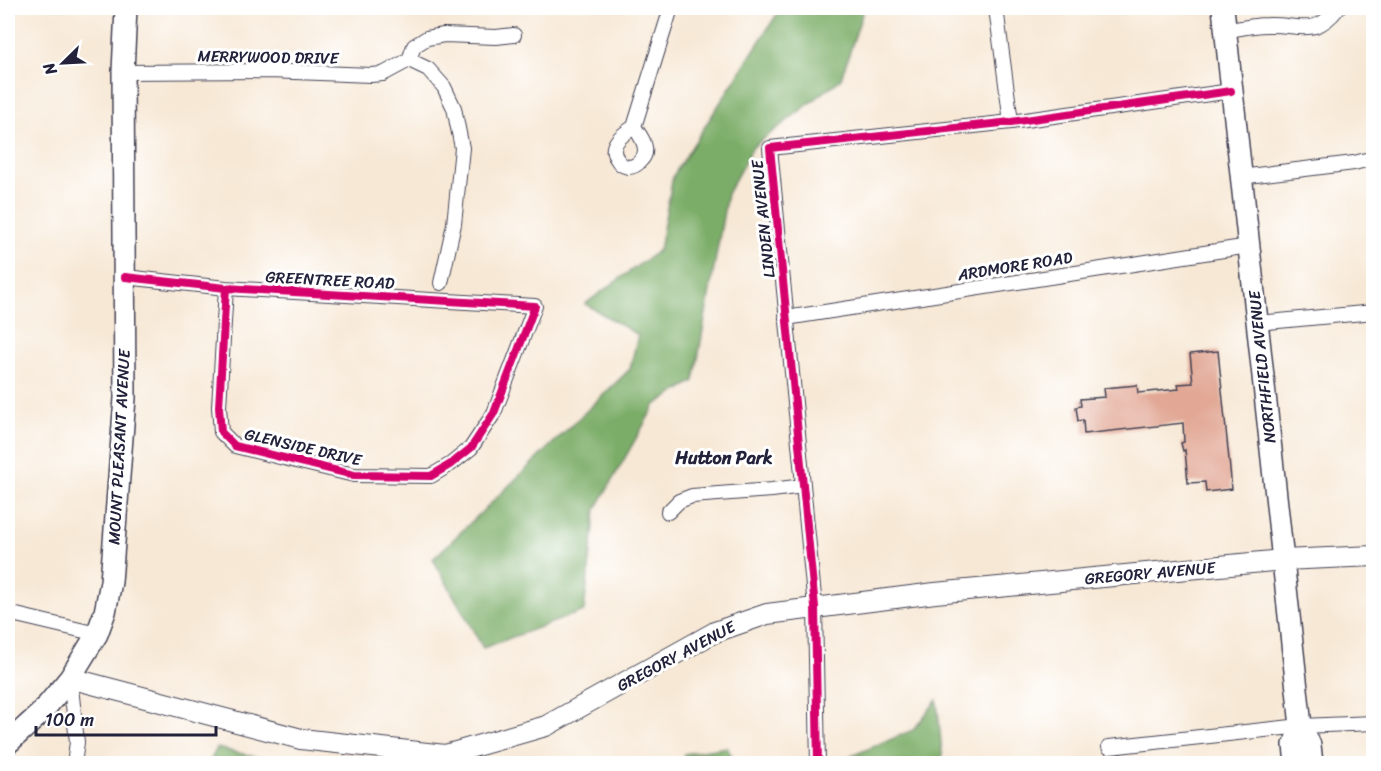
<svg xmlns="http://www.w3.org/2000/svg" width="1381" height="771" font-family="Sriracha,sans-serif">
<rect width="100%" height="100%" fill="#fff"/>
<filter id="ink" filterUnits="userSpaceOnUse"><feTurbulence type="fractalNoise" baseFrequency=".0167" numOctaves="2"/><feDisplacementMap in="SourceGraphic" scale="12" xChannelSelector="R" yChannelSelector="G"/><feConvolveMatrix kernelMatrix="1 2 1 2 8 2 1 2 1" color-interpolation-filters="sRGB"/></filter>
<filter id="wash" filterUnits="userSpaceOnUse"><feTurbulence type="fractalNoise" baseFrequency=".008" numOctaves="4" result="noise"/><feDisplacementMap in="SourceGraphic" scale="24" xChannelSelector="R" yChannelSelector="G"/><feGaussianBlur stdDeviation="1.35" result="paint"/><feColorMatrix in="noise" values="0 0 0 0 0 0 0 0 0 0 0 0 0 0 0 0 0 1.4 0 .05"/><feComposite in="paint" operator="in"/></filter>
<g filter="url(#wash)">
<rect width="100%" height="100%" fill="#f7e8d5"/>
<g fill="#7bad68" stroke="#4e6852" stroke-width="1.5">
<polygon points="781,8 864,8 841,79 753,147 727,194 694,381 655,405 596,509 584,611 483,648 433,559 630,369 638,335 585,304 659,250 673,176"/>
<polygon points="937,700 943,763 835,763 913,730"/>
<polygon points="727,747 735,763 683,763 684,754"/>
<polygon points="217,748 282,763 209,763"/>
</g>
<g id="blocks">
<polygon fill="#e2a895" points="1218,351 1232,489 1206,492 1205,482 1188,483 1185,450 1183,451 1181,443 1184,442 1183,423 1084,434 1083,420 1078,421 1076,407 1081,406 1080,399 1105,397 1104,388 1137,385 1138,393 1179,389 1178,384 1193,383 1190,354"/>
</g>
</g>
<g filter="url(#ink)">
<use href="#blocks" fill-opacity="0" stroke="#424052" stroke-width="1.5"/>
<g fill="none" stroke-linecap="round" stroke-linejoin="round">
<g stroke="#424052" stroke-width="16">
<g id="street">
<polyline points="996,8 1011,122"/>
<path d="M1225,31C1240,28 1254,25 1268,25C1300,24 1315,38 1338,8"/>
<polyline points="409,60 414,46 427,38 444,35 496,37 514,35"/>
<polyline points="123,72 269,71 371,75 383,74 409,60 428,69 444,87 454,108 462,148 454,224 441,283"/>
<path d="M634,127C641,136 651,150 641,160C638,164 633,167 628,167C623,166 619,163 617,159C607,145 623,134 634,127L671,8"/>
<polyline points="1240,177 1354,163 1374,158"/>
<polyline points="125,277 226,288 535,306 494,413 471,448 451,464 431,476 354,475 235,446 221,432 219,407 226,288"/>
<polyline points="786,318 1249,246"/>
<polyline points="1257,323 1374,312"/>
<polyline points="668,512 679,501 692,496 772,490 803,486"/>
<polyline points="8,613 97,634"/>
<polyline points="70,678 77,742 74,764"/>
<polyline points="1109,747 1301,726 1374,723"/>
<polyline points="818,764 815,607 770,148 1011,122 1231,91"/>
</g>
</g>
<g stroke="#424052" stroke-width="22">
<polyline id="secondary" points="70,678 301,739 445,755 546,726 715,632 767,614 935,593 1283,560 1374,556"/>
</g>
<g stroke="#424052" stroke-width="24">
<g id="primary">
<polyline points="1223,8 1301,726 1310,745 1312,764"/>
<polyline points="8,743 41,713 70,678 97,634 105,612 111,582 125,398 123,72 126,8"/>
<polyline points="1296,764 1294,745 1301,726"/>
</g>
</g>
<use href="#street" stroke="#fff" stroke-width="14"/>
<use href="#secondary" stroke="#fff" stroke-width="20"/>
<use href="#primary" stroke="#fff" stroke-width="21"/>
<g stroke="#fff" stroke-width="11">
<g id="cycleway">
<polyline points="125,277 226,288 535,306 494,413 471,448 451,464 431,476 354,475 235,446 221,432 219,407 226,288"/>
<polyline points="818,764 815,607 770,148 1011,122 1231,91"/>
</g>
</g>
<use href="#cycleway" stroke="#d6006c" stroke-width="8"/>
</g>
</g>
<g text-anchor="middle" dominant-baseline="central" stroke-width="6" stroke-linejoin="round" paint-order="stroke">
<g font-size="16" fill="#22223b" stroke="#fff">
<text transform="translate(268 57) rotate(1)">MERRYWOOD DRIVE</text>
<text transform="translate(763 219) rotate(-96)">LINDEN AVENUE</text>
<text transform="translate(1015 266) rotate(-9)">ARDMORE ROAD</text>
<text transform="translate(330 280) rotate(3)">GREENTREE ROAD</text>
<text transform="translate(1262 367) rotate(-96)">NORTHFIELD AVENUE</text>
<text transform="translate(119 447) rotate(-87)">MOUNT PLEASANT AVENUE</text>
<text transform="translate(303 447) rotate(13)">GLENSIDE DRIVE</text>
<text transform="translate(1150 573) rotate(-5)">GREGORY AVENUE</text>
<text transform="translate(676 656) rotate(-28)">GREGORY AVENUE</text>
</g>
<g font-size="18" font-weight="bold" fill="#22223b" stroke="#fff">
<text x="724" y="458">Hutton Park</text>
</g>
</g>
<rect width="1381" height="771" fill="none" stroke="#fff" stroke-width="30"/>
<g transform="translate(63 63) rotate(246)" stroke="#ffffff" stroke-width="4.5" paint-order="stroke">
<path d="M0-4.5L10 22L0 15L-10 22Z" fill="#22223b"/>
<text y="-9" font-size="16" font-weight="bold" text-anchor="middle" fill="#22223b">N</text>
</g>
<path d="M36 726v9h180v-9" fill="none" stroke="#22223b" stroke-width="3"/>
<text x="45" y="726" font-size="18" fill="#22223b" stroke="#ffffff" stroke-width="4.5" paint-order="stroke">100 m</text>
</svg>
